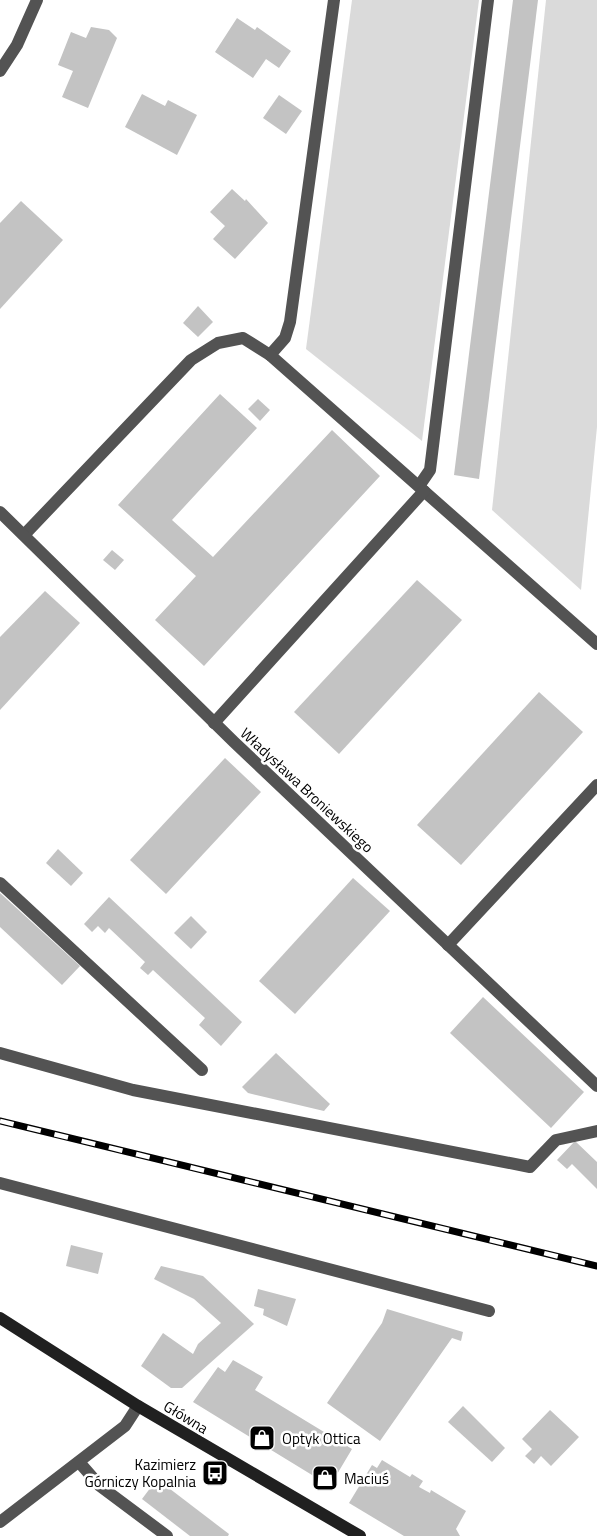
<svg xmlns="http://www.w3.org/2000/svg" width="597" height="1536" font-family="'Titillium Web',sans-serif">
<rect width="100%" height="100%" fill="#fff"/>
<g fill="#dadada">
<polygon points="352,0 479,0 422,441 306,349"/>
<polygon points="546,0 597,0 597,427 581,590 492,510"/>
</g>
<g fill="#c3c3c3">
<polygon points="513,0 538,0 479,479 454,475"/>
<polygon points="237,18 255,30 257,27 291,51 279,68 266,59 253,78 215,52"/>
<polygon points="91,27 109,30 117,38 88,108 62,97 73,71 58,65 71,32 86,38"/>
<polygon points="142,94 165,106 168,100 197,115 177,155 125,127"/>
<polygon points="279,95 302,111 286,134 263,118"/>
<polygon points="232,189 245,201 246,199 268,223 235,259 213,239 225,226 210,212"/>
<polygon points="21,201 63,240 0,309 0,223"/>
<polygon points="198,306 213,322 198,337 183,323"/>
<polygon points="220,394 257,428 172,520 213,557 332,430 380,476 204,666 155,620 196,576 118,505"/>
<polygon points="258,399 270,410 260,421 248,409"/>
<polygon points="112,550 124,560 115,570 103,560"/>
<polygon points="417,580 462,620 339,754 294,712"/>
<polygon points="45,591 80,623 0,710 0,637"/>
<polygon points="539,692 583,732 461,865 417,825"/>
<polygon points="225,758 261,792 166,894 130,860"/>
<polygon points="58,849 83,873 71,886 46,863"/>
<polygon points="353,878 390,911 295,1014 259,981"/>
<polygon points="0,893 80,966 62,985 0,927"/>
<polygon points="109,897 242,1022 221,1046 199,1025 205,1018 153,970 148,975 140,968 145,962 109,928 105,933 98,926 92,932 84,924"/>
<polygon points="191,916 207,932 191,949 174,933"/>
<polygon points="483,997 584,1092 551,1128 450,1033"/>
<polygon points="276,1053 330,1104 324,1111 248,1093 242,1087"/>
<polygon points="575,1141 597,1162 597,1189 572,1164 567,1169 557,1160"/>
<polygon points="71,1245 103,1253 98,1274 66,1266"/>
<polygon points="161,1266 203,1276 254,1324 182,1388 171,1388 141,1366 163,1333 193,1354 198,1344 221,1323 194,1299 154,1279"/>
<polygon points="258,1289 296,1299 287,1326 263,1315 264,1309 254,1306"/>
<polygon points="387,1309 463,1332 461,1341 452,1338 380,1441 327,1403 382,1323"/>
<polygon points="233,1360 263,1377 255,1390 352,1449 330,1486 193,1402 218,1367 225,1372"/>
<polygon points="463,1406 505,1448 492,1462 448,1422"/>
<polygon points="550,1410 579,1437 551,1466 541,1456 534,1464 525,1456 532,1449 522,1439"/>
<polygon points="382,1460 410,1477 412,1474 423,1481 419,1487 430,1493 431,1490 466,1511 456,1529 460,1536 404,1536 349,1503 372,1465 377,1468"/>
<polygon points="157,1479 229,1534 228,1536 190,1536 142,1499"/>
</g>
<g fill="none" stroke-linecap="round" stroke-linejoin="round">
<g stroke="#535353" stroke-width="12">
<polyline points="270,355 285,338 290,322 334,0"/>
<polyline points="419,486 430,470 488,0"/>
<polyline points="24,535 191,360 218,343 243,338 270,355 597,644"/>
<polyline points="214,723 424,491"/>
<polyline points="0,883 202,1070"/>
<polyline points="448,945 597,785"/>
<polyline points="0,1053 133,1090 530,1167 556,1140 597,1131"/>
<polyline points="0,1183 489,1311"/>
<polyline points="79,1462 100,1486 167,1536"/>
<polyline points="0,1522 125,1426 138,1406"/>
</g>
<g stroke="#535353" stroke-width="12">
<polyline points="0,71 17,45 37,0"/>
<polyline points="0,512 234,742 597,1086"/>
</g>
<polyline stroke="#202020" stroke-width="12" points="0,1318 138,1406 360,1536"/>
<g stroke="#000" stroke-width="7">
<polyline id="rail" points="0,1121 597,1266"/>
</g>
<use href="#rail" stroke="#fff" stroke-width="4.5" stroke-dasharray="14" stroke-linecap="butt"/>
</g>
<defs>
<g id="shop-square" transform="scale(1.35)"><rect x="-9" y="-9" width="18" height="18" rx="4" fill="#000" stroke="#fff"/><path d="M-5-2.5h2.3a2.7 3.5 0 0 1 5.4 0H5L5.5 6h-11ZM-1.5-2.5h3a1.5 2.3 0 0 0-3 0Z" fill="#fff"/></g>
<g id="bus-square" transform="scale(1.35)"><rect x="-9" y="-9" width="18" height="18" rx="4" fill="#000" stroke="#fff"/><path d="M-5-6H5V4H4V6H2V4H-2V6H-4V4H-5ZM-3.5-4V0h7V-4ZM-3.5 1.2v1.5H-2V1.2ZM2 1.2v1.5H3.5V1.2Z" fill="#fff"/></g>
</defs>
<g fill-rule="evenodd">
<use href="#shop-square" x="262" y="1438"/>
<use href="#bus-square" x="215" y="1473"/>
<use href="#shop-square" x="325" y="1478"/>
</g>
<g text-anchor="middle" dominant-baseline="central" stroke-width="5" stroke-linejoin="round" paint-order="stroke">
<g font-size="15" fill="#000" stroke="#fff">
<text transform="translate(307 790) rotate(43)">Władysława Broniewskiego</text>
<text transform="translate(186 1417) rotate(31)">Główna</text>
</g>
<g font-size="15" fill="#000" stroke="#fff" text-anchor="start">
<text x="282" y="1438">Optyk Ottica</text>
<text x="196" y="1464" text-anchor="end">Kazimierz<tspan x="196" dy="17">Górniczy Kopalnia</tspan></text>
<text x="344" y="1478">Maciuś</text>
</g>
</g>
</svg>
